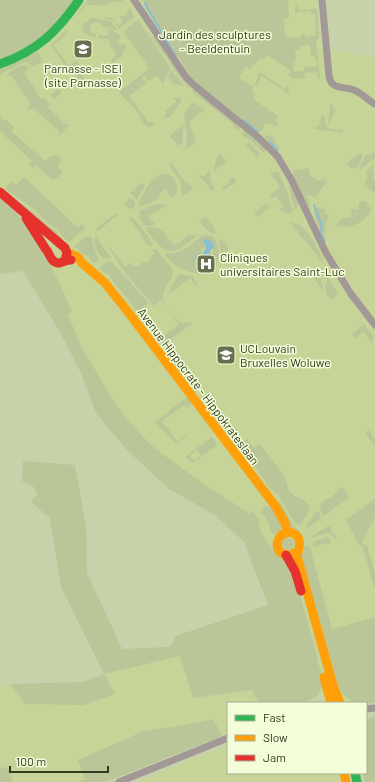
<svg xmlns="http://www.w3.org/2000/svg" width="375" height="782" font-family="Barlow,sans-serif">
<rect width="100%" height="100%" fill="#c7d1aa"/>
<g fill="#c6d498">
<polygon points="0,0 317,0 321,47 375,58 375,702 344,703 316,693 261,552 185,489 83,370 0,223"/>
<polygon points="180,656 193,698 252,690 259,703 228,703 228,733 222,736 213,719 178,726 144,731 78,760 85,779 78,782 13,782 9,767 0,768 0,686 10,684 26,704 104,674"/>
<polygon points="228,745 228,773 338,773 339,782 137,782"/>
</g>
<g fill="#bac598" fill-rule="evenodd">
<polygon points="0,0 76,0 65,16 57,22 58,24 39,42 0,62"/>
<path d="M88,0H124C122,1 119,2 118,2C113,2 115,0 111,2C106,4 110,4 105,5C97,6 94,3 84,6L85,8L82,10V11L78,14V15H77Z"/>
<polygon points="143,0 288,0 289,16 288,18 283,19 286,38 301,37 301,34 305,33 305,37 316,36 315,14 311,14 311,11 295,12 295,7 297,4 297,5 298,10 317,9 319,38 316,41 318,61 315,62 315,56 311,56 310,45 299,46 300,50 295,51 296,60 293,62 294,72 304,71 304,67 317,66 317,63 319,63 320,79 318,78 318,72 305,73 305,78 293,79 288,75 291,71 267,55 263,60 262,58 250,69 246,66 239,78 253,87 251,92 255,94 253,99 278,116 275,122 279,124 278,126 265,123 263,130 259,132 211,96 189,74"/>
<polygon points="128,8 130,8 133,14 134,17 119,29 113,20 102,18 109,17 114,19 116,24 119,25 120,25 122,22 120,17 127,14 126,12 129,11"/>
<path d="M92,18L111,21L117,30H115L107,26L105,28L99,23L94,22L91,24L90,29L92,33L96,34V37C86,35 81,33 84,22H87L88,20Z"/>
<path d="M138,20L149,36L147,38L148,39L150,37L167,63L170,68L163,84L156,75L149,81L144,75L142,77L147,83L129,96L149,123L152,121L154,123L153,126L149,127C142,124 140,115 135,109C130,103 124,98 119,92L146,71L148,69V66L125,34L126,29Z"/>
<path d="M108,29C113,30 118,33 121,37L118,41L121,45L123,43L127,47L122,53L121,56L113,63L111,60L116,55L115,54L116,53L110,46C112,38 103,39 98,38V35L108,36L109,33L107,30Z"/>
<polygon points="66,30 68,31 68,33 53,45 68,66 76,61 79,65 75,68 86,80 83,82 64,64 51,45"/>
<polygon points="153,36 154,36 175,67 189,85 189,88 173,68 169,61 153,39"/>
<polygon points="36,52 38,52 42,59 41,62 32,67 26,62 21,63 0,75 0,68 20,61"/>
<path d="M25,65L29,69L24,72L41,99L44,98L50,104L48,107L66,125L70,123V124L59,136H57L60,132L33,108L29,110L27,108L31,105L11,75L7,77V75C12,70 19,65 25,65Z"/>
<polygon points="263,69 264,69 261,73 285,89 288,85 289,94 261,75 258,85 255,84 259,74"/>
<polygon points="171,70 184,86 173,84 172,81 168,77"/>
<polygon points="59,89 61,91 61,93 55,99 54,99 51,96 51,94"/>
<polygon points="193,90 195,90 241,127 238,130 235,129 232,123 195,94 192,91"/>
<path d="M173,98H181V101L170,117C167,119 165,118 163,117L166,114L165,111L176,102Z"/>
<polygon points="192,103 196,104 205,111 203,112 202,111 190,121 190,122 189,123 196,142 185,150 187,136 184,114"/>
<polygon points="330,104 333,104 333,108 336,111 333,114 334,115 329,123 328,122"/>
<path d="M0,115L4,121L7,120L14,127L11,131L45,161L49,157L59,155L61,159V161L57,166L62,171C61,176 56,179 52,180L36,165L33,169L29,165L32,161L0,131Z"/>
<polygon points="322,115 325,116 325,122 327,128 339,130 342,129 343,130 342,132 327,131 314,129 313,127 317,127 318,125 320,125 321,123 319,123"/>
<polygon points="183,125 183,142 178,146 170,136 179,128"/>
<polygon points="245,130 255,138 266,150 264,152 261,151 252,141 241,135"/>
<polygon points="265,135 275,137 274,140 280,148 277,151 265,138 264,136"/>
<polygon points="249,142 260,154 256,157 246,145"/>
<polygon points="374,152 375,152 375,158 361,169 359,168 365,156 369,154 370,155"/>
<polygon points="361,153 363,154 358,167 350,168 347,163"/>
<path d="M220,154L226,162L215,170L214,172C214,166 216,158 220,154Z"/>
<path d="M170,161L186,183L188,182L193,189L183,196C180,191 182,186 180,181C176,174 169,169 170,161Z"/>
<polygon points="373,165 374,167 372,170 375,174 372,177 375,181 375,193 364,185 367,179 366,171"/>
<polygon points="298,168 301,171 306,168 310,169 309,170 311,172 309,174 312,178 314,177 317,181 322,179 323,179 324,178 327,183 322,187 316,198 310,195 307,195 307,197 310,205 307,206 293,177 294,170 298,170"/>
<polygon points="210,171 210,178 214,189 212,191 198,174 204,176"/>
<path d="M278,171L288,194L293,212C288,215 283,213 280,209L283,206L276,196L272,198L270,195L279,188V185L270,173Z"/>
<path d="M161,174L170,175C178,181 182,194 170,198L168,192L166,189C159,191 162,197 154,201C150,204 145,205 140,206H139V204C144,192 149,180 161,174Z"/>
<polygon points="24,177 78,228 82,224 85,228 84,230 69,242 62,236 58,230 50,225 34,209 5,188 12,181 16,185"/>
<polygon points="233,177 237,181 223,191 222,190 223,187 230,183 229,180"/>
<polygon points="141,183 143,183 145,185 137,200 130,193"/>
<path d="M288,186C294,191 298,198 298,206L295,210Z"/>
<polygon points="7,193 33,212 50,227 56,231 64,241 63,243"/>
<path d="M0,197C16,211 30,228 41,247C53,268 62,290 72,311L68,315L82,348L118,408L143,437L157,450L205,485L238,506L248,514L252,511L258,518L260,528L263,537L276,553L285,560L294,575L316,652L323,683L318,695L310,700L302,703H259L252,690L193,698L180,656L104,674L115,694L83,705L26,704L10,684L83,682L104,674L61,587L50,518L31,502L37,494L33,486L22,481L23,461L75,465L86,526L87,573L122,649L170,647L176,636L268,605L244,542L215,515L169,489L127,450L96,413L81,373L60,332L23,271L0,274Z"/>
<polygon points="129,198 132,199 135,202 135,205 132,209 130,209 124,205 127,202"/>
<path d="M363,201L366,202L372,210C363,223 351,230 335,225L339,222V220H343V218L351,217L352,209L358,210L359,202Z"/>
<polygon points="155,204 163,204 167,205 163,208 148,216 149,220 154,222 155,225 148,226 144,225 139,217 140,211 142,210"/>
<polygon points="266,204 269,208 257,217 254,213"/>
<polygon points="317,207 326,209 325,214 329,214 326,222 325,236 323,238 320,234 320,230 314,215 316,209"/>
<polygon points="115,214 119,214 98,231 96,230 97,228"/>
<path d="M130,217C138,219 148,237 153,245L151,247L148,246L140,235L141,234L129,218Z"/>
<path d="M204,217H205C210,220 214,227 216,233L215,234C208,232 203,226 199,220Z"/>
<path d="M290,222C308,224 317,248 324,262L323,263L306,241H305Z"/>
<path d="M148,227C163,226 165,236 174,245L179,243L188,235H198C173,256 166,258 146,229Z"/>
<path d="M204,235C207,235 210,235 213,237C216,240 217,244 218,248C223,269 204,278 187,271C177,267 171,263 165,254L166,253C185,256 189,243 204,235ZM206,239C210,240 212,241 214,246L213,248V253L207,259L197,260L194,258L201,255V251L205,245L203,241Z"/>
<path d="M86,237H92C92,246 98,253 98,261L97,262L94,263L92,261V260L87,256H86L74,246Z"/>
<polygon points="96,237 111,258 106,259 100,256 95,246 94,238"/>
<polygon points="219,239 223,241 229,249 224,253 234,267 227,262 222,258"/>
<path d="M110,247L125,267L130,263L133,267L136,265L137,267L144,261L146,263L151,259L150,257L154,254L153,249H156L172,269C175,285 159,283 164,303L161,300L154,306L125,273L109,248Z"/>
<polygon points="109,261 113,263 147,301 152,307 148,303 140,310 143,315 140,315 119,288 110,278 111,277 107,273 106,274 100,269 100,267 104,263"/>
<polygon points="319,270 322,279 321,279 321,285 323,284 323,291 312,276"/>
<polygon points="325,273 339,294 331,300 327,295 325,284 327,284 327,279 325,279"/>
<path d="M180,274L193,277L197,283V287L190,278L168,295C169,290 176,277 180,274Z"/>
<path d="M164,304C171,312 179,327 191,322L192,324L165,343V344L163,346L158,339L161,338L179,324Z"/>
<polygon points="364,324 373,336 372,343 364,332 355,338 352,334"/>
<polygon points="187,397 192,404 189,406 189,407 187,408 184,405 162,421 177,441 187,434 187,435 177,444 155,422"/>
<polygon points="227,421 237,433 233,437 223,424"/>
<polygon points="372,427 369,430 375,440 375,446 365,433"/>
<path d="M212,437L216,442V446L193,463L185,457ZM197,450L201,455L194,461L190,456Z"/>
<path d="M247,439L254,448L260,444L286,478C286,483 288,490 291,493C297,499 309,499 310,509L300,526L295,523L278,495L270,488L240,446L239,445Z"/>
<path d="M341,487L343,488L349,497L324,516C323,512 321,512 320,508C319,501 327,500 331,497C335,494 338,491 341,487Z"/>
<polygon points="375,499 375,517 362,541 363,544 367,546 375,574 375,590 363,548 357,541 346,520"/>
<polygon points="279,501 293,524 300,532 293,530 291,528 285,516 276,503"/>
<path d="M267,506L268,508L271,506L282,525C281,529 275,538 271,531C270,530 270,527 269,525C268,520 264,515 260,511Z"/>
<path d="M319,510L321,518L306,529C307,522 314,515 319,510Z"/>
<path d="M330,525L333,535L335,534L337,540C334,539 332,534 329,533C327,533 315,536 312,538C309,539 309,540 308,543V540L317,533Z"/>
<polygon points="327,537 329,538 332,542 313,547 313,543 314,542"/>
<circle cx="288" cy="544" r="6"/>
<path d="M305,546H309L310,548L332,629L375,617V703C359,704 348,704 339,688L302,558V554Z"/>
<polygon points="375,717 375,782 365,782 363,773 366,773 366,720 370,718"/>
<polygon points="213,719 222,736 105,782 78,782 85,779 78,760 144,731 178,726"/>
<polygon points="9,767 13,782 0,782 0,768"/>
</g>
<path fill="#89bdd3" d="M207,239L212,242L214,247L210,251V254C206,261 202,263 194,258C199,256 204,254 206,248L203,240Z"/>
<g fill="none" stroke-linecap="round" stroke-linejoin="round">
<g stroke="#89bdd3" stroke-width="2">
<polyline points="145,3 148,10"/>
<polyline points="149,11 176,56"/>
<polyline points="243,120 258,132"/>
<polyline points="270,142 277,150"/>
<polyline points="314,205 322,227 320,232 325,241"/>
</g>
<g stroke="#a29896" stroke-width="7">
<polyline points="134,0 186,77 194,85 212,100 259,138 278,157 292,181 326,253 351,294 375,325"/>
<path d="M322,0L329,76C330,79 330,82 333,84C338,89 347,87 354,90C362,93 367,100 375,104"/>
<polyline points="366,709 375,708"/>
<polyline points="119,782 228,738"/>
</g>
<g stroke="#30b455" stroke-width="9">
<path d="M0,64C37,51 57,32 79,0"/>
<polyline points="355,773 357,782"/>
</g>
<g stroke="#ff9f0a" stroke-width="9">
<polyline points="67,252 78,257 82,263 105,283 125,308 276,507 285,523 287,532"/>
<path d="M298,551C293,554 289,557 283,554C269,546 283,525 296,535C298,537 299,538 299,540C301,545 298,551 297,556L333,685L340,703"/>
<polyline points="324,677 331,703"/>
<polyline points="344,773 346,782"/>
</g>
<g stroke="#e5322d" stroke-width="9">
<polyline points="0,192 65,248 67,253 65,260"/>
<path d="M26,218L45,248C50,253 50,262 58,263C62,263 65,260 71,260"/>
<polyline points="286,555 295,571 301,591"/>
</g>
</g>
<defs>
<g id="university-square" transform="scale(1)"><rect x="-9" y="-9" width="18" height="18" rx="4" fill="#676f4f" stroke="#f4fdda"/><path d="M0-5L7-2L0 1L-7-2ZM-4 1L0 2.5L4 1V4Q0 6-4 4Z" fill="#fff"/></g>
<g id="hospital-square" transform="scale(1)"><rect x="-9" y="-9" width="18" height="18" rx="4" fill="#676f4f" stroke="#f4fdda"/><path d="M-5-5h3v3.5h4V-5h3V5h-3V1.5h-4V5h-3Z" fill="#fff"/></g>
</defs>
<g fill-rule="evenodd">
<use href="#university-square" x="83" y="49"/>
<use href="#hospital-square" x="206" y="264"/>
<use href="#university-square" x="226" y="355"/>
</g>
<g text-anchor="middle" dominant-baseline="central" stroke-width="3" stroke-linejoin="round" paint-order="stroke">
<g font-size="12" fill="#2c3313" stroke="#f4fdda">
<text x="215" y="34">Jardin des sculptures<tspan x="215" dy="14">- Beeldentuin</tspan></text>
</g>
<g font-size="12" fill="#343a1e" stroke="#f4fdda" text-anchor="start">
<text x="83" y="68" text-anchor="middle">Parnasse - ISEI<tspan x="83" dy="14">(site Parnasse)</tspan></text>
<text x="220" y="257">Cliniques<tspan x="220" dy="14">universitaires Saint-Luc</tspan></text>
<text x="240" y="348">UCLouvain<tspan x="240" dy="14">Bruxelles Woluwe</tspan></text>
</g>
<g font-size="12" fill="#343a1e" stroke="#f4fdda">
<text transform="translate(199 386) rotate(53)">Avenue Hippocrate - Hippokrateslaan</text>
</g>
</g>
<rect x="227" y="702" width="140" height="72" fill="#f4fdda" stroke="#a7af8f"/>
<rect x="235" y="715" width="20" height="6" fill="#30b455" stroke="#a7af8f"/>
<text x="263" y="722" font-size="12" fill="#343a1e">Fast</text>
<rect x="235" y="735" width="20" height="6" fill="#ff9f0a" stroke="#a7af8f"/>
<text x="263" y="742" font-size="12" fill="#343a1e">Slow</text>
<rect x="235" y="755" width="20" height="6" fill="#e5322d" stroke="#a7af8f"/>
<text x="263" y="762" font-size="12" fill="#343a1e">Jam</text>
<path d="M10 766v6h98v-6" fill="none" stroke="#343a1e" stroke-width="2"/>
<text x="16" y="766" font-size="12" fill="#343a1e" stroke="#f4fdda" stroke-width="3" paint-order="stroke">100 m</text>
</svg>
